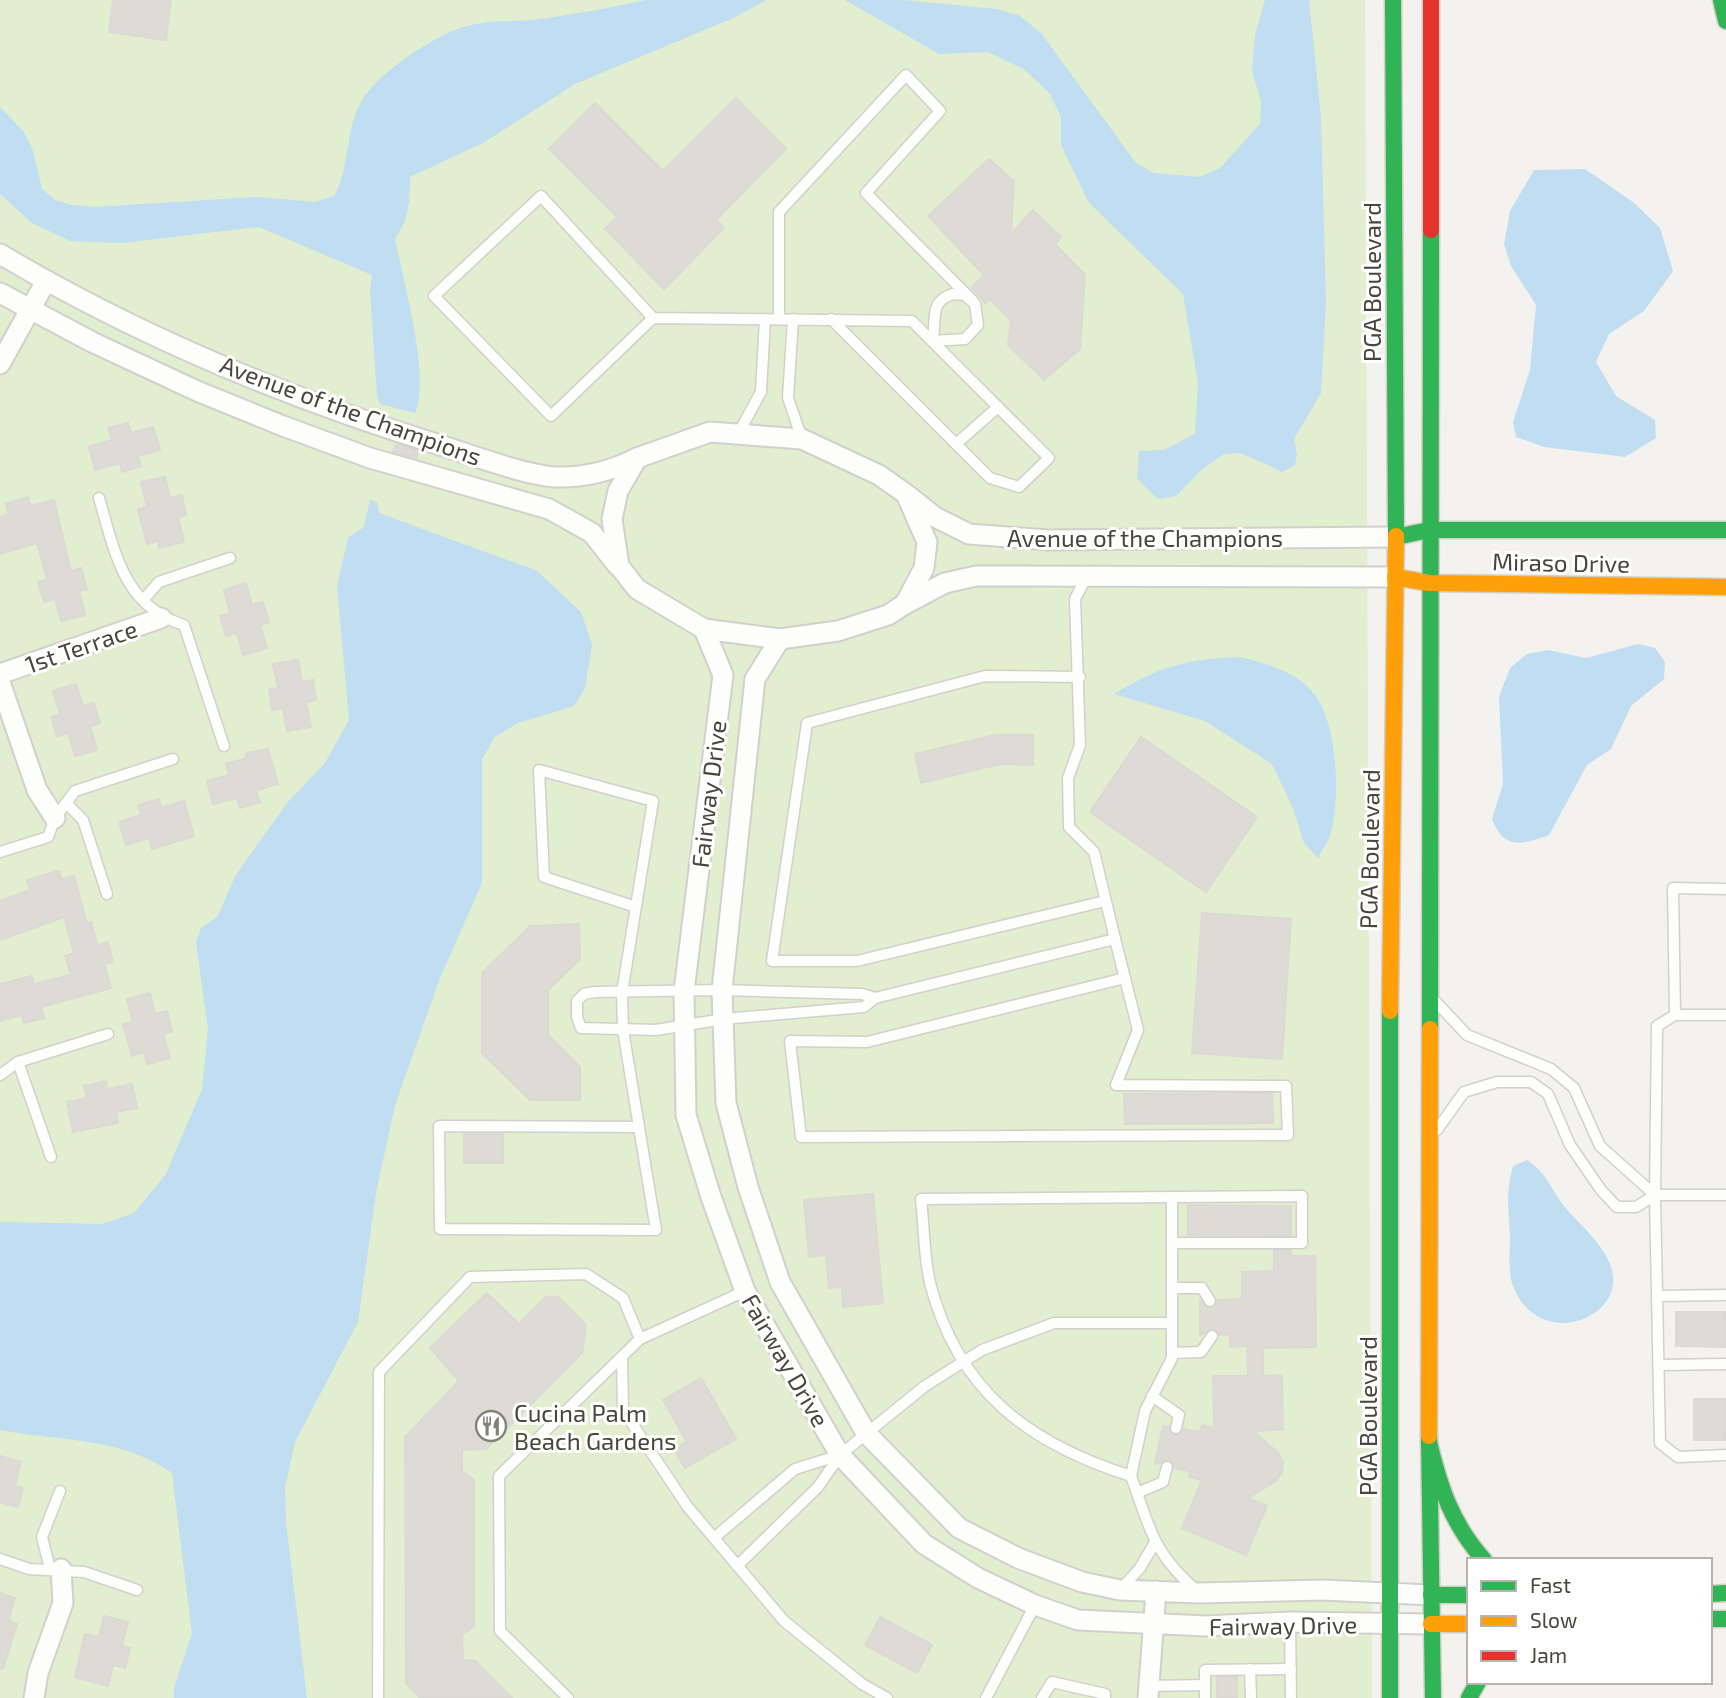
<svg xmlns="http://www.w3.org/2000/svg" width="1726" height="1698" font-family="'Exo 2',sans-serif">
<rect width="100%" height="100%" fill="#f4f2ee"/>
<polygon fill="#e1eecf" points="0,0 1365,0 1372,1698 0,1698"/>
<g fill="#c0ddf1">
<path d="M645,0H767L731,19L575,84L483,143L410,177C410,201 409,219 395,239C403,280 431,378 415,413L380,404L377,396L370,290L372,275L259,227L121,243L70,241L32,223L0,194V107L24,132L33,151L42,189L55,200L71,205L95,207L258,197L315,202L334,196C350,168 345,133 360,104C375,74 438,32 471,25C493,20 517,22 540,19C575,14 610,8 645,0Z"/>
<polygon points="845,0 904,0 997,9 1020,16 1041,33 1136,163 1154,173 1200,177 1220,168 1260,124 1261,101 1252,71 1255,35 1265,0 1309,0 1321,117 1326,303 1321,393 1294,439 1297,454 1295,465 1282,472 1241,453 1224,454 1201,470 1176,496 1158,499 1137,479 1139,451 1164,450 1195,434 1198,383 1183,294 1089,203 1061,145 1061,117 1050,94 1024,69 988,52 939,54"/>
<polygon points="1585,169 1633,202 1660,228 1673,271 1644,311 1609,334 1596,362 1616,396 1655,420 1656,438 1625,457 1544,447 1516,437 1513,422 1530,370 1536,305 1511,266 1504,244 1510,211 1534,170"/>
<path d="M370,500L377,502L379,513L537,571L581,612L592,645L585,688L574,706L518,723L495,737L482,759V883L440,978L395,1105L376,1193L358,1322L295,1442L285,1487L286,1522L307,1698H174V1688L192,1633L172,1473C120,1436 60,1442 0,1430V1222L103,1224L134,1213L166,1174L202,1089L208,1029L196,942L201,928L218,916L235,876L287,803L325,763L349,720L337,586L348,538L364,527Z"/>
<path d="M1638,644L1655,648L1665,662L1664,679L1631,706L1611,749L1587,765L1549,835C1521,845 1504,850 1492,819L1503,784L1499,697L1510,668L1527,654L1548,650L1586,658Z"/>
<path d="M1241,657C1264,663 1292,671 1309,688C1338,717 1340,791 1332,829C1330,839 1323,849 1318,858L1304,843L1293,808L1272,764L1205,721L1114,694C1161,666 1186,659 1241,657Z"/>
<path d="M1527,1160C1548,1173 1553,1195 1570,1213C1584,1228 1602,1244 1610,1264C1632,1318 1536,1355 1512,1283C1508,1269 1510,1249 1510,1235C1508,1210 1506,1189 1513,1166Z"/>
</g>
<g fill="#dedbd6" stroke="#dcd9d4" stroke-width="2">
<polygon points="113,0 171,0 166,40 109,32"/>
<polygon points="736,98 786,149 716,220 724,228 664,289 605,229 617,217 549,149 595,103 663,171"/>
<polygon points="989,159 1014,181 1011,234 1033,210 1061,237 1055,244 1085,275 1080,349 1044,380 1008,345 1011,320 990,299 985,303 972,287 984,275 928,216"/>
<polygon points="128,423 131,433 153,427 160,450 138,456 141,466 122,472 120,463 95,470 89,447 112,440 108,428"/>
<polygon points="396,444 418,451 416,458 393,452"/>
<polygon points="165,477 170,498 182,495 186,515 178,517 184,542 159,548 158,541 147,544 138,509 147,507 141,482"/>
<polygon points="28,497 31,506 54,500 71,571 81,568 87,589 79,591 85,615 61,621 55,599 44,602 38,582 47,579 37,543 0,554 0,517 9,514 6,504"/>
<polygon points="246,583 252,605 263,602 269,622 260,625 267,648 243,655 237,633 226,636 220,616 230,613 224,590"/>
<polygon points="298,660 302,682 313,680 316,700 306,702 311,727 287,731 283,708 272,710 269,689 278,688 273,664"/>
<polygon points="76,684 83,706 94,703 100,723 90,726 97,750 75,756 68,733 57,736 51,717 60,714 53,691"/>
<polygon points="995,735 1033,735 1033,765 1000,764 921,783 915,754"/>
<polygon points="1141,737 1257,817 1206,892 1090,812"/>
<polygon points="268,749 278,784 256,790 260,802 240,808 237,798 213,804 207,781 229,775 226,764 247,758 246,753"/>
<polygon points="159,799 161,808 184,801 194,836 152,849 149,838 126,845 119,822 141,815 138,805"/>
<polygon points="59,871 61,879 74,876 87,924 91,922 97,945 108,942 113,962 104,964 111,988 41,1007 44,1018 24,1023 22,1015 0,1021 0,984 32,976 34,984 71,975 65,956 74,953 64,917 0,940 0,901 30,890 27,880"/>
<polygon points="1202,913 1291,919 1282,1059 1192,1053"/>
<polygon points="579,924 580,959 548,990 548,1035 580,1067 580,1100 530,1100 482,1053 482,973 530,926"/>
<polygon points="150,993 155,1014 167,1011 172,1031 163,1034 170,1058 147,1064 144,1052 132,1056 123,1024 133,1022 127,999"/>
<polygon points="106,1081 107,1089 132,1084 137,1108 116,1112 118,1123 73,1132 67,1102 87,1098 84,1086"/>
<polygon points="1272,1093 1273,1123 1125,1124 1124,1094"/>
<rect x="464" y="1134" width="39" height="29"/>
<polygon points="873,1194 883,1303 843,1307 842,1287 829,1288 826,1255 809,1257 804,1200"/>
<polygon points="1188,1205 1291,1206 1291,1236 1188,1235"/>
<polygon points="1274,1250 1291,1250 1291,1256 1315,1256 1316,1347 1263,1348 1263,1376 1282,1375 1283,1429 1254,1431 1278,1453 1283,1462 1282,1473 1276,1481 1248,1498 1267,1506 1246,1555 1182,1528 1202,1480 1189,1477 1190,1471 1174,1468 1170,1460 1155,1464 1163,1426 1169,1427 1175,1435 1183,1429 1200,1432 1202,1425 1214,1428 1213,1376 1248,1376 1247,1346 1230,1347 1230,1334 1219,1335 1213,1329 1200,1335 1200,1301 1211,1308 1217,1300 1242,1299 1242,1272 1274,1271"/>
<polygon points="487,1293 519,1324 546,1297 558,1297 586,1325 582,1353 486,1449 462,1450 462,1471 474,1480 474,1627 462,1635 463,1660 475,1661 512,1698 420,1698 406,1683 405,1437 459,1381 430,1348"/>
<polygon points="1676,1312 1726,1312 1726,1347 1676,1346"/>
<polygon points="701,1378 736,1439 685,1468 674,1449 687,1442 663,1400"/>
<rect x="1694" y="1399" width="32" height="41"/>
<polygon points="0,1456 21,1462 15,1486 23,1488 18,1507 0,1502"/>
<polygon points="0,1593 15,1598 8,1621 17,1624 3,1669 0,1668"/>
<polygon points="104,1616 128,1622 122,1646 130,1648 125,1668 113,1665 108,1686 75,1677 85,1634 99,1637"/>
<polygon points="880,1617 932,1645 917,1673 865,1645"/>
<rect x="1217" y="1677" width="20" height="21"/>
</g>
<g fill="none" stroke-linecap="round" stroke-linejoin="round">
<g stroke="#d2d0cb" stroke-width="13">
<g id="lane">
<path d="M953,294L965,295L975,304L978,325L965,339L932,341C938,321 927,302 953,294Z"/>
<polyline points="653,318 541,196 434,296 551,416 653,318 912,321 1049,458 1019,487 990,478 831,319"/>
<polyline points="779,319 779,212 906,75 940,111 866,193 972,300"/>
<polyline points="793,319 788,398 802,439"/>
<polyline points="738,434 761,392 765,319"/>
<polyline points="956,444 998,407"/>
<path d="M99,498C115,552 123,606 184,625L224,746"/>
<polyline points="144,599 159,582 230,558"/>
<polyline points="1080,677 985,676 807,723 772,961 857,961 1105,901"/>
<polyline points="66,803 83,820 107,894"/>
<polyline points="0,852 48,837 55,818 75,791 173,759"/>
<polyline points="636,907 544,877 539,770 653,801 622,993 623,1030 656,1230 440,1229 439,1126 639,1127"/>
<polyline points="1115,939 1138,1030 1116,1085 1286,1086 1288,1135 801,1137 790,1041 867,1042 1125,978"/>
<polyline points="875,998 862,994 722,990 594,992 584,994 577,1001 577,1017 581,1028 656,1030 723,1019 864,1007 875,998 1115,939 1094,852 1069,827 1068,778 1080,745 1075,599 1087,576"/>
<polyline points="1435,1001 1467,1035 1551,1069 1574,1088 1600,1146 1655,1195"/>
<polyline points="1675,1015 1673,888 1726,889"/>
<polyline points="1726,1015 1675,1015 1657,1026 1655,1195 1660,1443 1678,1457 1726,1455"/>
<polyline points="18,1062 51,1157"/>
<polyline points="0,1075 18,1062 108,1034"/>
<polyline points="1437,1130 1464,1092 1497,1082 1531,1082 1548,1094 1570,1145 1601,1190 1617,1207 1636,1207 1655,1195 1726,1195"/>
<path d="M1172,1243H1302V1196L921,1199C924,1226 924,1257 930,1283C958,1392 1030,1444 1131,1476C1150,1528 1152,1552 1196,1590"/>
<polyline points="1172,1288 1202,1288 1210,1301"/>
<polyline points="1657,1296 1726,1295"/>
<polyline points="1172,1353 1201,1352 1212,1336"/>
<polyline points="622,1357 623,1410 687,1506 784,1621 862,1684 887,1698"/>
<polyline points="1659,1365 1726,1364"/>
<polyline points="1152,1396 1179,1415 1176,1428"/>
<polyline points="1131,1476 1145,1411 1172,1358 1172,1197"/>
<polyline points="1137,1493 1163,1482 1167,1467"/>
<polyline points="714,1538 795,1469 840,1455"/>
<polyline points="0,1559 29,1569 84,1572 137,1590"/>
<polyline points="737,1566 818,1487 840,1455 925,1386 982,1350 1054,1323 1172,1323"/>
<polyline points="50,1569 42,1537 60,1491"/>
<polyline points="1120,1590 1140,1568 1154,1544"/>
<polyline points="1290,1622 1291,1698"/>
<polyline points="1250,1669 1251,1698"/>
<polyline points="1148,1686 1205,1685"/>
<polyline points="378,1698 379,1372 470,1277 586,1274 623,1298 640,1339 745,1291"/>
<polyline points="568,1698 500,1631 499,1476 640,1339"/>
<polyline points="986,1698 1035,1605"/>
<polyline points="1042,1698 1052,1682 1105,1694 1105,1698"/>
<polyline points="1205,1698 1205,1670 1291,1669"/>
</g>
</g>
<g stroke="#d2d0cb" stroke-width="23">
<g id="street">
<path d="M0,254C138,336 290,399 443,446C471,455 528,476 556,477C586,478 611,471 637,458"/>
<polyline points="0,293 92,342 197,391 283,426 370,458 549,509 592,533 617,565"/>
<polyline points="0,364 46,281"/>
<polyline points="906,494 927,542 924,568 905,604 888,615 838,631 780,639 704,629 637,589 619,566 612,519 618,491 637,458 710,432 802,439 879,475 906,494 935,517 969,534 1048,540 1396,537"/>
<polyline points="905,604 945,583 976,576 1395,577"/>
<polyline points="704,629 723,675 684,991 686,1115 711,1197 745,1291 840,1455 924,1544 978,1578 1035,1605 1078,1620 1206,1626 1290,1622 1431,1624"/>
<polyline points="780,639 755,679 722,990 726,1103 748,1187 780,1282 866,1433 959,1528 1018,1558 1082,1582 1120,1590 1199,1593 1323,1590 1431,1595"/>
<polyline points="0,674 161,618"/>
<polyline points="0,682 37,790 55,818"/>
<polyline points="34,1698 38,1673 63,1603 61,1569"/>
<polyline points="1148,1698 1156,1591"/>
</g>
</g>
<g stroke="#d3cfc5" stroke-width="19">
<g id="fast">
<polyline points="1393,0 1396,536"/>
<polyline points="1721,0 1726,21"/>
<polyline points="1396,537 1429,530 1726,530"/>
<polyline points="1390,1011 1390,1698"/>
<polyline points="1430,1029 1431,230"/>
<polyline points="1429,1436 1433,1698"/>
<path d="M1429,1442C1440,1488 1452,1524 1484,1560"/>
<polyline points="1710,1594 1726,1593"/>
<polyline points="1431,1595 1469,1595"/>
<polyline points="1710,1619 1726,1619"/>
<polyline points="1469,1698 1478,1682"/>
</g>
</g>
<g stroke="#d3cfc5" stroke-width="19">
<g id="slow">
<polyline points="1395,577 1429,583 1726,587"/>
<polyline points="1390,1011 1396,536"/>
<polyline points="1429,1436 1430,1029"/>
<polyline points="1431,1624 1469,1624"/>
</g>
</g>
<g stroke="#d3cfc5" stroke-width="19">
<polyline id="jam" points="1431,230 1431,0"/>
</g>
<use href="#lane" stroke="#fdfdfc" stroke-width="10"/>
<use href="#street" stroke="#fdfdfc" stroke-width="19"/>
<use href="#fast" stroke="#30b455" stroke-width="16"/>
<use href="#slow" stroke="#ff9f0a" stroke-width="16"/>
<use href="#jam" stroke="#e5322d" stroke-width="16"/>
</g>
<defs>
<g id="restaurant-ring" transform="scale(1.575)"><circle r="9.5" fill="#fff" stroke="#868178" stroke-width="1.5"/><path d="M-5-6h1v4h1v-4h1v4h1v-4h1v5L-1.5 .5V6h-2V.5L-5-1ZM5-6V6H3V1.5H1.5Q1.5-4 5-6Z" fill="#868178"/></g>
</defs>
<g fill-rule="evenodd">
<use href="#restaurant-ring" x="491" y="1426"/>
</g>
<g text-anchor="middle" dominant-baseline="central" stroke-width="6" stroke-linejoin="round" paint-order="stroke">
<g font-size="24" fill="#4b4439" stroke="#fff">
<text transform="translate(1371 282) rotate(-90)">PGA Boulevard</text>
<text transform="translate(351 410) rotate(20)">Avenue of the Champions</text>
<text x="1145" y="537">Avenue of the Champions</text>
<text transform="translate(1561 562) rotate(1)">Miraso Drive</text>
<text transform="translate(81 646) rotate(-19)">1st Terrace</text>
<text transform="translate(708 794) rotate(-83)">Fairway Drive</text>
<text transform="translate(1369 849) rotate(-89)">PGA Boulevard</text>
<text transform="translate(786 1360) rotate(60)">Fairway Drive</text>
<text transform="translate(1367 1416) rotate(-90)">PGA Boulevard</text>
<text transform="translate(1283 1625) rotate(-1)">Fairway Drive</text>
</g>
<g font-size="24" fill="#4b4439" stroke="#fff" text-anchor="start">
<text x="514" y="1412">Cucina Palm<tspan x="514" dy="28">Beach Gardens</tspan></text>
</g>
</g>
<rect x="1467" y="1558" width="245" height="126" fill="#ffffff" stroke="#b7b4b0" stroke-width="2"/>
<rect x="1481" y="1581" width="35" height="10" fill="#30b455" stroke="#b7b4b0" stroke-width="2"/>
<text x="1530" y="1593" font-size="21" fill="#4b4439">Fast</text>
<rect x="1481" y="1616" width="35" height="10" fill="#ff9f0a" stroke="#b7b4b0" stroke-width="2"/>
<text x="1530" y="1628" font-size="21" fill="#4b4439">Slow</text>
<rect x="1481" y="1651" width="35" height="10" fill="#e5322d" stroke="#b7b4b0" stroke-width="2"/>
<text x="1530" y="1663" font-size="21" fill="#4b4439">Jam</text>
</svg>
